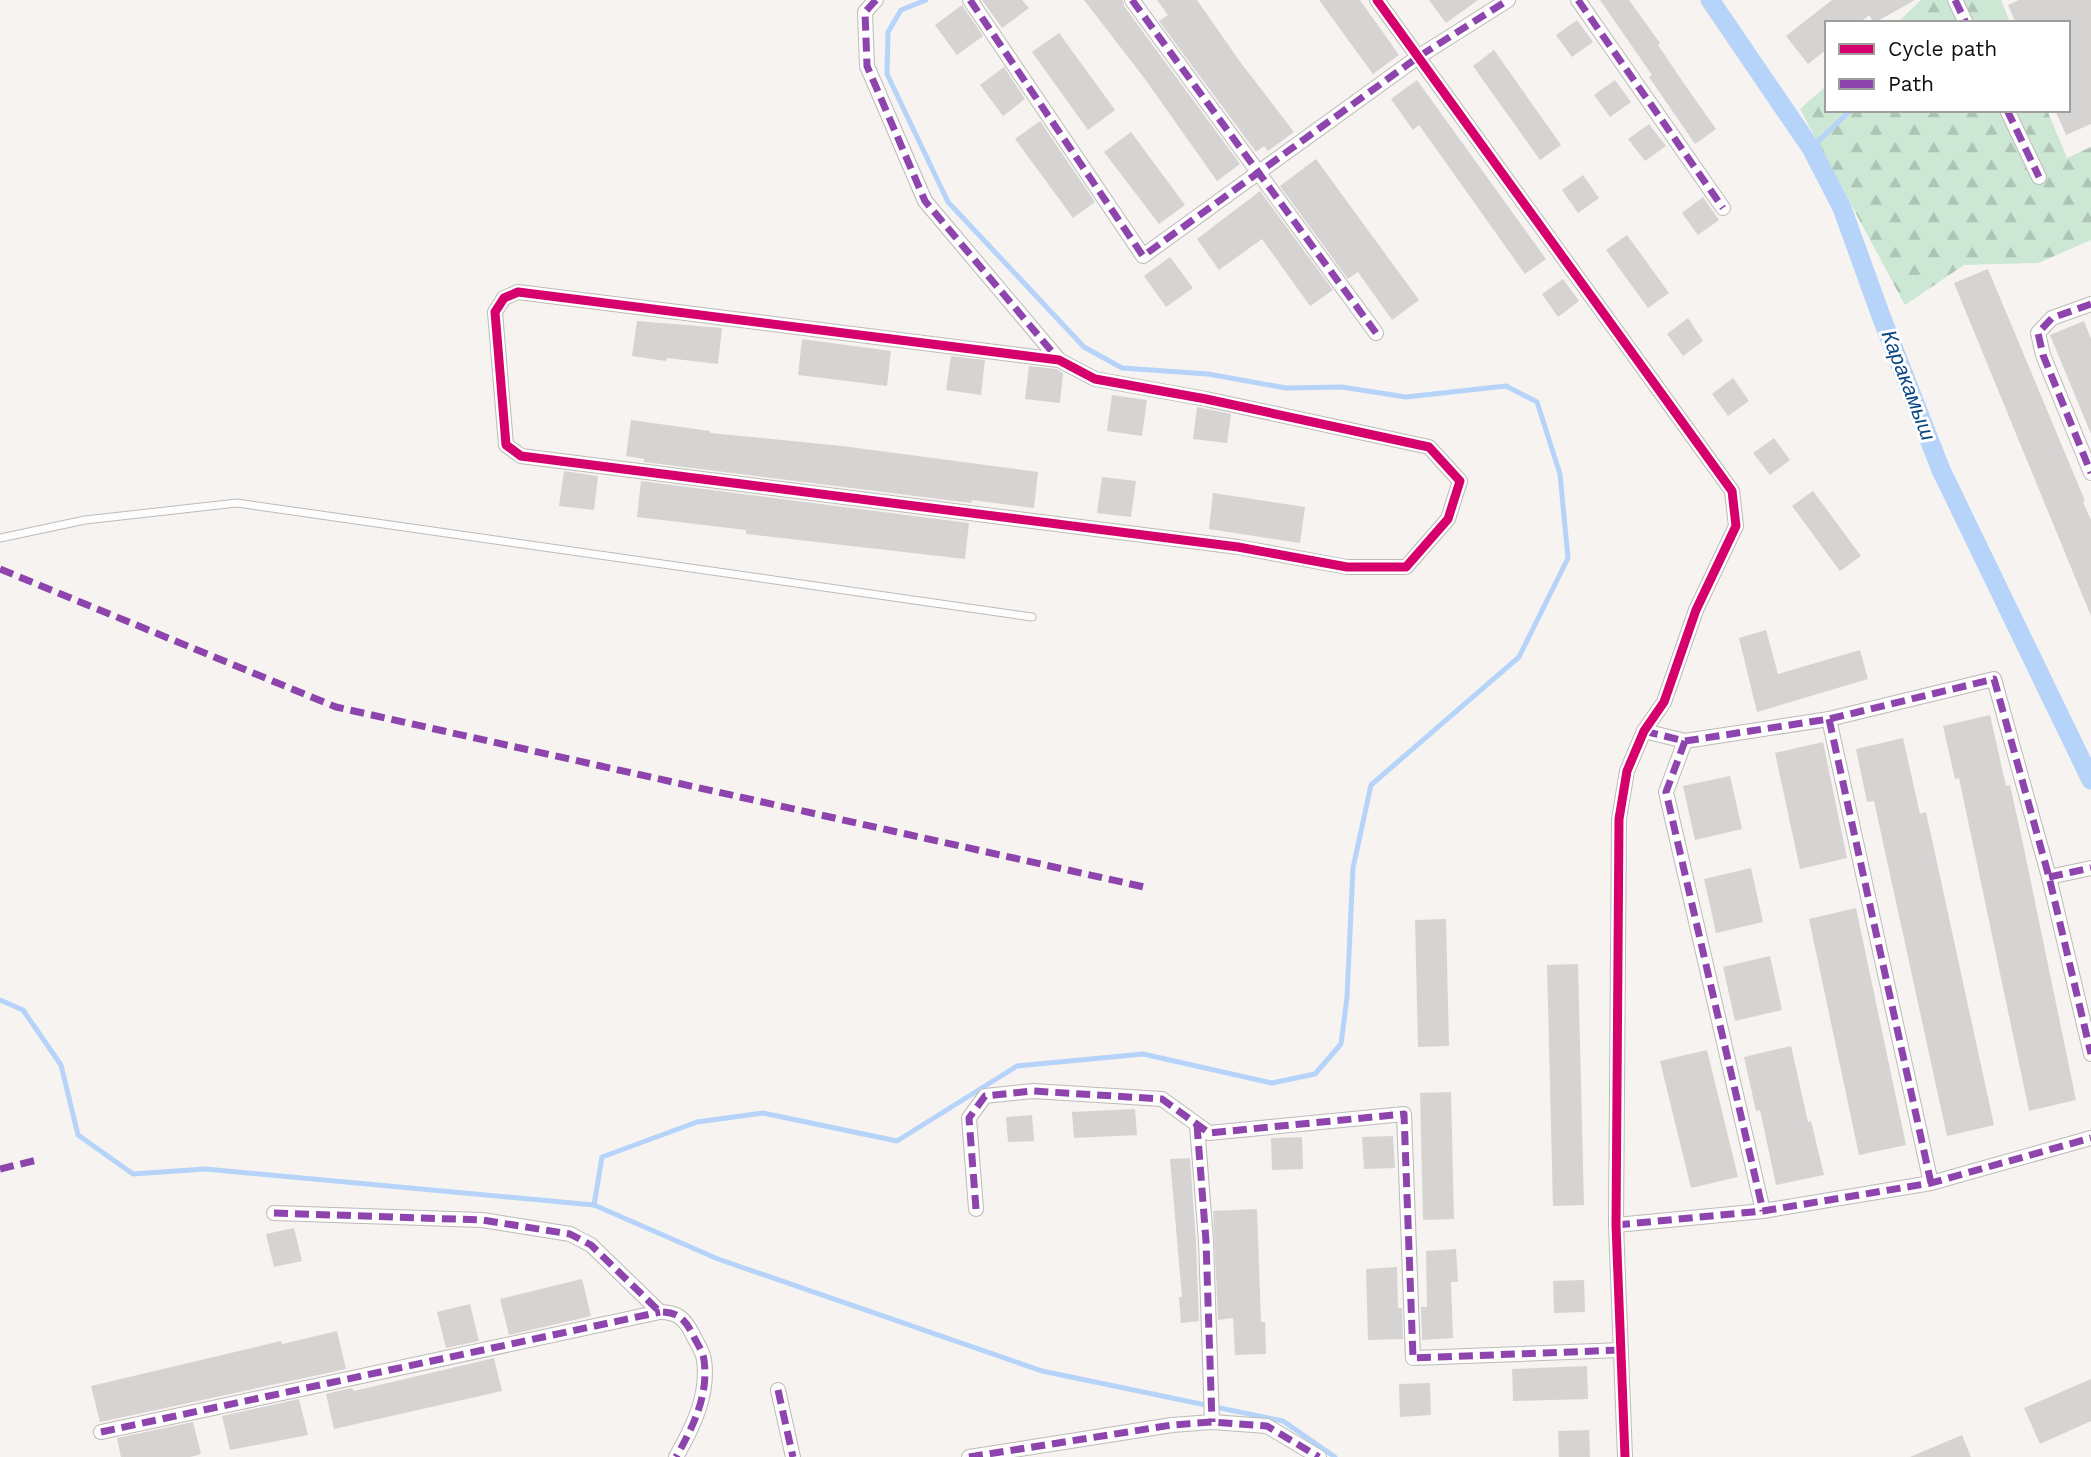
<svg xmlns="http://www.w3.org/2000/svg" width="2091" height="1457" font-family="'Work Sans',sans-serif">
<defs>
<pattern id="forest-firs" width="22" height="20" patternUnits="userSpaceOnUse" patternTransform="scale(1.75)"><rect width="22" height="20" fill="#cce7d4"/><path d="M5 1l3.5 6h-7zM16 11l3.5 6h-7z" fill="#aec5b5"/></pattern>
</defs>
<rect width="100%" height="100%" fill="#f6f3f1"/>
<g fill="url(#forest-firs)">
<polygon points="1921,0 2001,0 2010,23 1897,23"/>
<polygon points="1827,85 1827,110 2047,110 2067,158 2091,147 2091,240 2038,263 1964,265 1905,305 1800,109"/>
</g>
<g fill="none" stroke-linecap="round" stroke-linejoin="round">
<g stroke="#b6d4f9" stroke-width="5">
<polyline points="1811,148 1851,110"/>
<polyline points="0,1000 23,1010 61,1065 78,1135 133,1174 205,1169 594,1205 718,1259 1042,1371 1283,1421 1335,1457"/>
<polyline points="594,1205 602,1157 697,1122 763,1113 897,1141 1017,1066 1143,1054 1272,1083 1315,1074 1341,1044 1347,997 1353,868 1371,785 1519,657 1568,558 1560,474 1537,402 1506,386 1406,397 1342,387 1286,388 1208,374 1122,368 1084,347 948,202 887,74 888,32 901,10 926,0"/>
</g>
<polyline stroke="#b6d4f9" stroke-width="19" points="1710,0 1811,148 1842,208 1881,316 1941,470 2091,780"/>
</g>
<g fill="#d6d4d3">
<polygon points="982,0 1022,0 1029,8 1002,28"/>
<polygon points="1084,0 1123,0 1124,6 1240,164 1217,181 1145,79"/>
<polygon points="1157,0 1197,0 1241,63 1294,132 1268,151 1264,146 1256,152 1159,21 1168,15"/>
<polygon points="1319,0 1360,0 1399,55 1373,74"/>
<polygon points="1429,0 1478,0 1446,23"/>
<polygon points="1600,0 1629,0 1660,43 1658,45 1685,85 1716,129 1695,144 1649,77 1652,75"/>
<polygon points="1832,0 1915,0 1874,23 1869,15 1860,23 1827,23 1827,49 1808,64 1786,36"/>
<polygon points="2019,0 2091,0 2091,124 2066,135 2055,110 2068,110 2068,23 2016,23 2008,5"/>
<polygon points="962,5 983,36 957,55 935,25"/>
<polygon points="1577,20 1593,42 1572,57 1556,35"/>
<polygon points="1059,33 1115,110 1088,130 1032,52"/>
<polygon points="1494,50 1561,145 1540,160 1473,66"/>
<polygon points="1004,67 1025,99 1003,116 980,85"/>
<polygon points="1417,80 1546,259 1525,274 1419,125 1413,130 1391,99"/>
<polygon points="1615,80 1631,102 1610,117 1594,95"/>
<polygon points="1040,121 1095,202 1073,218 1015,139"/>
<polygon points="1649,124 1666,146 1645,161 1628,139"/>
<polygon points="1131,132 1185,205 1159,224 1104,152"/>
<polygon points="1316,159 1419,300 1392,320 1358,272 1348,279 1280,186"/>
<polygon points="1583,175 1599,198 1578,213 1562,190"/>
<polygon points="1260,191 1333,290 1310,306 1262,239 1219,270 1197,239"/>
<polygon points="1703,197 1719,220 1698,235 1682,213"/>
<polygon points="1627,235 1669,293 1648,308 1606,250"/>
<polygon points="1170,257 1193,288 1166,307 1144,276"/>
<polygon points="1988,269 2085,501 2083,502 2091,520 2091,616 1954,283"/>
<polygon points="1563,279 1579,301 1558,317 1542,294"/>
<polygon points="1688,318 1703,341 1683,356 1667,334"/>
<polygon points="637,321 722,328 718,364 667,358 666,361 632,356"/>
<polygon points="2084,321 2091,339 2091,434 2050,335"/>
<polygon points="802,339 891,351 887,386 798,375"/>
<polygon points="951,356 985,360 981,395 946,390"/>
<polygon points="1029,366 1056,369 1063,373 1060,403 1025,399"/>
<polygon points="1733,378 1749,401 1728,416 1712,394"/>
<polygon points="1112,395 1147,400 1142,436 1107,431"/>
<polygon points="1197,407 1231,414 1227,443 1193,439"/>
<polygon points="631,420 710,431 710,433 842,446 1038,472 1034,508 972,500 971,503 644,462 644,459 626,456"/>
<polygon points="1774,438 1790,460 1770,475 1753,453"/>
<polygon points="564,471 598,476 594,510 559,506"/>
<polygon points="1102,477 1136,481 1131,517 1097,513"/>
<polygon points="641,481 969,523 965,559 746,534 746,530 637,517"/>
<polygon points="1813,491 1861,556 1840,571 1792,506"/>
<polygon points="1213,493 1305,507 1300,543 1209,529"/>
<polygon points="1766,630 1778,674 1860,650 1868,679 1757,712 1739,638"/>
<polygon points="1990,715 2006,786 2010,785 2022,839 2076,1100 2029,1111 1959,778 1955,779 1943,726"/>
<polygon points="1903,738 1920,814 1926,812 1994,1125 1947,1136 1874,801 1867,802 1856,749"/>
<polygon points="1823,742 1847,858 1800,869 1775,753"/>
<polygon points="1730,776 1742,829 1695,840 1683,786"/>
<polygon points="1751,868 1763,922 1716,933 1704,879"/>
<polygon points="1856,908 1906,1145 1859,1155 1809,919"/>
<polygon points="1446,919 1449,1046 1418,1047 1415,920"/>
<polygon points="1770,956 1782,1010 1735,1021 1723,967"/>
<polygon points="1578,964 1584,1205 1553,1206 1547,965"/>
<polygon points="1791,1046 1808,1122 1811,1121 1824,1175 1776,1185 1760,1110 1756,1111 1744,1057"/>
<polygon points="1707,1050 1738,1177 1691,1188 1660,1061"/>
<polygon points="1451,1092 1454,1219 1423,1220 1420,1093"/>
<polygon points="1135,1109 1137,1135 1074,1138 1072,1112"/>
<polygon points="1032,1115 1034,1141 1008,1142 1006,1117"/>
<polygon points="1393,1136 1395,1168 1364,1169 1362,1137"/>
<polygon points="1302,1137 1303,1169 1272,1170 1271,1138"/>
<polygon points="1190,1158 1196,1242 1199,1321 1181,1323 1179,1297 1182,1297 1170,1159"/>
<polygon points="1257,1209 1261,1322 1265,1322 1266,1354 1235,1355 1233,1318 1218,1320 1213,1211"/>
<polygon points="294,1228 302,1261 274,1267 266,1234"/>
<polygon points="1456,1249 1458,1282 1451,1282 1453,1338 1422,1340 1421,1307 1427,1307 1426,1251"/>
<polygon points="1397,1267 1398,1308 1402,1308 1403,1339 1368,1340 1366,1269"/>
<polygon points="582,1279 591,1316 509,1335 500,1299"/>
<polygon points="1584,1280 1585,1312 1554,1313 1553,1281"/>
<polygon points="470,1304 479,1341 446,1348 437,1312"/>
<polygon points="337,1331 346,1369 100,1422 91,1386 281,1341 282,1344"/>
<polygon points="494,1358 502,1391 334,1429 326,1394 351,1388 354,1391"/>
<polygon points="1587,1366 1588,1399 1513,1401 1512,1369"/>
<polygon points="2091,1379 2091,1421 2040,1444 2024,1408"/>
<polygon points="1430,1383 1431,1415 1400,1417 1399,1384"/>
<polygon points="299,1399 308,1435 230,1450 222,1416"/>
<polygon points="193,1422 201,1454 190,1457 121,1457 117,1438"/>
<polygon points="1589,1430 1590,1457 1559,1457 1558,1431"/>
<polygon points="1962,1435 1971,1457 1910,1457"/>
</g>
<g fill="none" stroke-linecap="round" stroke-linejoin="round">
<g stroke="#bdbbb9" stroke-width="9">
<polyline id="service" points="0,538 85,520 237,503 1032,617"/>
</g>
<g stroke="#bdbbb9" stroke-width="16">
<g id="minor">
<polyline points="876,0 865,12 867,66 925,201 1059,360"/>
<polyline points="970,0 1143,256 1418,57 1508,0"/>
<polyline points="1132,0 1376,333"/>
<polyline points="1377,0 1732,491 1736,526 1696,610 1664,702 1644,731 1627,771 1619,819 1616,1225 1625,1457"/>
<polyline points="1578,0 1723,208"/>
<polyline points="1955,0 1966,23"/>
<polyline points="2007,110 2039,177"/>
<polygon points="518,292 1059,360 1095,379 1206,399 1429,447 1460,481 1448,519 1406,567 1347,567 1238,547 521,456 506,445 495,312 504,298"/>
<polyline points="2091,304 2052,318 2038,333 2043,355 2091,473"/>
<polyline points="1829,719 1931,1183"/>
<polyline points="1644,731 1685,741 1829,719 1994,679 2049,877 2091,1054"/>
<polyline points="1685,741 1666,792 1763,1211"/>
<polyline points="2049,877 2091,868"/>
<polyline points="1197,1125 1206,1241 1212,1422"/>
<polyline points="976,1209 969,1118 985,1096 1033,1091 1162,1099 1209,1133 1404,1114 1413,1358 1621,1350"/>
<path d="M274,1213L482,1220L570,1234L591,1245L660,1312C678,1312 685,1319 693,1335C696,1342 703,1351 704,1360C709,1395 693,1427 676,1457"/>
<polyline points="1616,1225 1763,1211 1931,1183 2091,1138"/>
<polyline points="778,1390 793,1457"/>
<polyline points="101,1432 660,1312"/>
<polyline points="969,1457 1172,1425 1212,1422 1267,1426 1319,1457"/>
</g>
</g>
<use href="#service" stroke="#fefdfd" stroke-width="7"/>
<use href="#minor" stroke="#fefdfd" stroke-width="14"/>
<g stroke="#8e44ad" stroke-width="7" stroke-dasharray="14 7" stroke-linecap="butt">
<polyline points="876,0 865,12 867,66 925,201 1059,360"/>
<polyline points="970,0 1143,256 1418,57 1508,0"/>
<polyline points="1132,0 1376,333"/>
<polyline points="1578,0 1723,208"/>
<polyline points="1955,0 1966,23"/>
<polyline points="2007,110 2039,177"/>
<polyline points="2091,304 2052,318 2038,333 2043,355 2091,473"/>
<polyline points="0,569 336,707 1144,887"/>
<polyline points="1829,719 1931,1183"/>
<polyline points="1644,731 1685,741 1829,719 1994,679 2049,877 2091,1054"/>
<polyline points="1685,741 1666,792 1763,1211"/>
<polyline points="2049,877 2091,868"/>
<polyline points="1197,1125 1206,1241 1212,1422"/>
<polyline points="0,1169 37,1160"/>
<polyline points="976,1209 969,1118 985,1096 1033,1091 1162,1099 1209,1133 1404,1114 1413,1358 1621,1350"/>
<path d="M274,1213L482,1220L570,1234L591,1245L660,1312C678,1312 685,1319 693,1335C696,1342 703,1351 704,1360C709,1395 693,1427 676,1457"/>
<polyline points="1616,1225 1763,1211 1931,1183 2091,1138"/>
<polyline points="778,1390 793,1457"/>
<polyline points="101,1432 660,1312"/>
<polyline points="969,1457 1172,1425 1212,1422 1267,1426 1319,1457"/>
</g>
<g stroke="#fff" stroke-width="13">
<g id="cycleway">
<polyline points="1377,0 1732,491 1736,526 1696,610 1664,702 1644,731 1627,771 1619,819 1616,1225 1625,1457"/>
<polygon points="518,292 1059,360 1095,379 1206,399 1429,447 1460,481 1448,519 1406,567 1347,567 1238,547 521,456 506,445 495,312 504,298"/>
</g>
</g>
<use href="#cycleway" stroke="#d6006c" stroke-width="9"/>
</g>
<g text-anchor="middle" dominant-baseline="central" stroke-width="6" stroke-linejoin="round" paint-order="stroke">
<g font-size="21" font-style="italic" fill="#084785" stroke="#fff">
<text transform="translate(1909 385) rotate(69)">Каракамыш</text>
</g>
</g>
<rect x="1825" y="21" width="245" height="91" fill="#ffffff" stroke="#a09f9f" stroke-width="2"/>
<rect x="1839" y="44" width="35" height="10" fill="#d6006c" stroke="#a09f9f" stroke-width="2"/>
<text x="1888" y="56" font-size="21" fill="#11100f">Cycle path</text>
<rect x="1839" y="79" width="35" height="10" fill="#8e44ad" stroke="#a09f9f" stroke-width="2"/>
<text x="1888" y="91" font-size="21" fill="#11100f">Path</text>
</svg>
